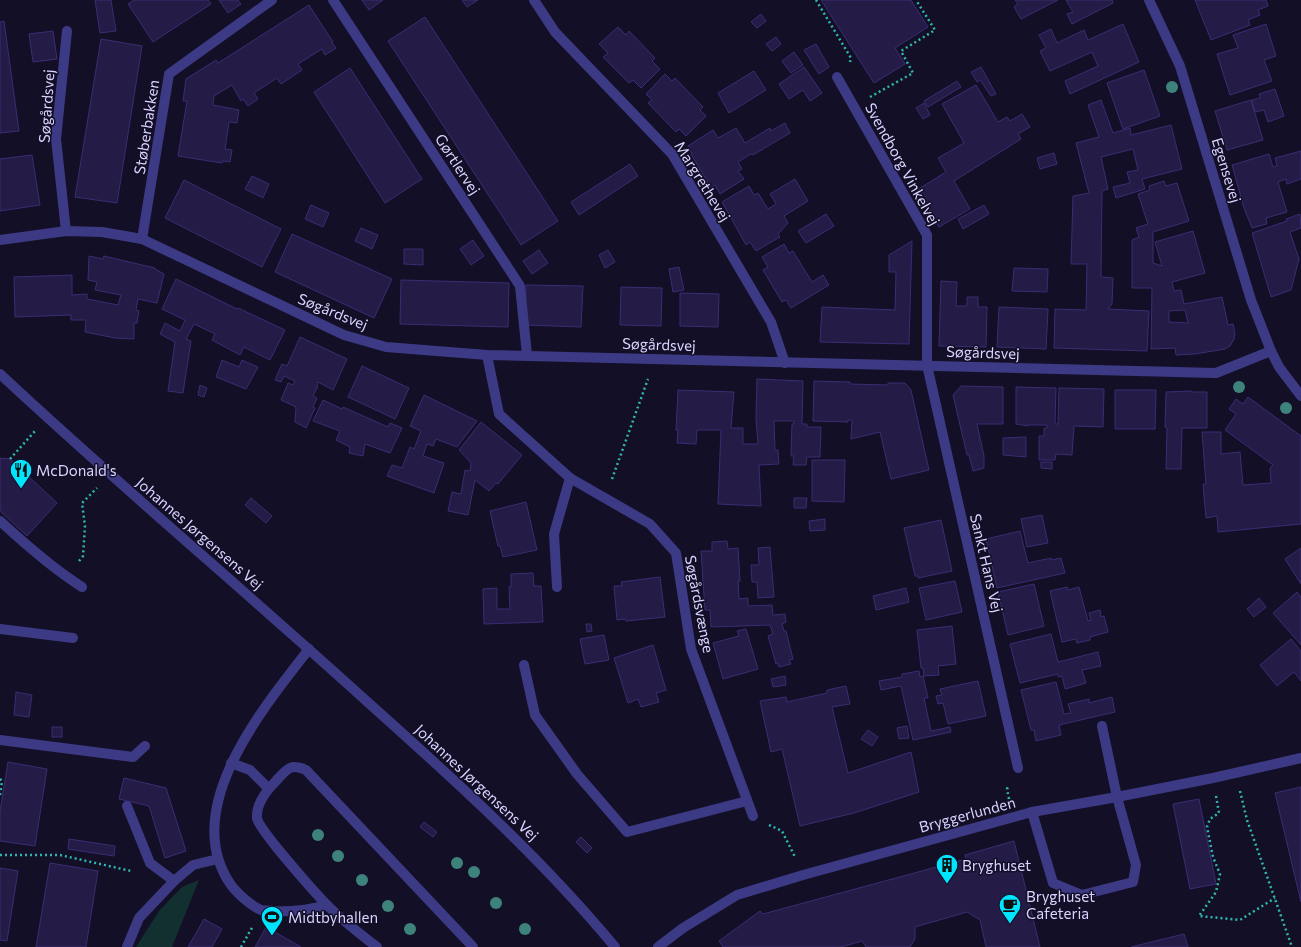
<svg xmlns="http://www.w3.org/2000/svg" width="1301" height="947" font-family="Commissioner,sans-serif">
<rect width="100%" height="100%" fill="#130f26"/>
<polygon fill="#12302f" points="199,880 172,947 136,947 159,911 182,887"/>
<g fill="#241b47" stroke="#3b2d73" fill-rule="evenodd">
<polygon points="95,0 111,0 116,31 100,33"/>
<polygon points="134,0 208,0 211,4 153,42 128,4"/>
<polygon points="219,0 238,0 241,4 228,13"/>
<polygon points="362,0 383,0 369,10"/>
<polygon points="462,0 478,0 467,7"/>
<polygon points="821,0 911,0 928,27 895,48 905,64 874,83"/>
<polygon points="1015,0 1058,0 1021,19 1014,7 1018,4"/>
<polygon points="1066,0 1112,0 1113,3 1072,24 1067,14 1073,12"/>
<polygon points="1195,0 1266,0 1268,6 1258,10 1260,15 1248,20 1250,25 1211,40"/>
<polygon points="309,5 333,42 332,43 336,48 325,55 322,49 298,64 302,70 281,84 277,78 254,93 258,99 248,106 243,99 241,101 232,85 214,96 213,105 239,110 237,123 229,122 225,149 232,150 230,162 223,161 222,163 178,156 187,101 183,101 186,79 216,60 218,63"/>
<polygon points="761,14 766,21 757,28 751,22"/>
<polygon points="425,17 558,221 521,245 388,41"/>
<polygon points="4,21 19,131 0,133 0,22"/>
<polygon points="1123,24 1139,62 1070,94 1065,81 1098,66 1092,52 1050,71 1040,51 1046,48 1039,35 1051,29 1057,43 1084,30 1088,40"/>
<polygon points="1266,24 1276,56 1264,60 1272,81 1230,95 1217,54 1238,48 1233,35"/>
<polygon points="618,27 626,35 629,31 655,58 652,61 660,69 641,88 633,80 629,83 603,57 608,53 599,44"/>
<polygon points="53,31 57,59 33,62 29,34"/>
<polygon points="776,37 781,44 772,51 766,44"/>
<polygon points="101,39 142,46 117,203 75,197"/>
<polygon points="816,44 829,67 819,74 804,50"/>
<polygon points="794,52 803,65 791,73 782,61"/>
<polygon points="804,67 822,93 810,101 803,90 789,99 779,84"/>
<polygon points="981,67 996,94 991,96 980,80 977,82 971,72"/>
<polygon points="350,68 422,179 385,203 314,92"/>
<polygon points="1144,70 1160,116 1123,129 1107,83"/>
<polygon points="754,71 766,90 729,113 718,93"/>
<polygon points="665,74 672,81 675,78 703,107 700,110 706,116 686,136 679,129 676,132 648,103 652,100 646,94"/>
<polygon points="957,81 961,87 928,107 924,101"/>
<polygon points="976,85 998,122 1007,117 1010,121 1022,114 1030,127 1018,134 1021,139 954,181 970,209 939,227 917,190 946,172 938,158 964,143 942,104"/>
<polygon points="1275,89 1284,116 1268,122 1264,110 1255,112 1252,100 1260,98 1259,94"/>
<polygon points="1101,100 1113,133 1130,128 1131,135 1171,125 1182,169 1142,179 1145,189 1116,198 1113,187 1130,183 1127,172 1138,170 1133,149 1101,157 1108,189 1102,191 1101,277 1113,278 1112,304 1108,309 1149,311 1147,351 1054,348 1055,309 1086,310 1087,264 1071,264 1073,196 1089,193 1076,143 1099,137 1088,105"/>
<polygon points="1251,100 1263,140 1227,150 1215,111"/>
<polygon points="924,103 930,115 923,119 916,108"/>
<polygon points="785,123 790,133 753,155 751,154 738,162 742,169 738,171 744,179 720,194 715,185 711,188 691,154 692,154 688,146 713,130 718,138 736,128 745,143 770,128 771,131"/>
<polygon points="1301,151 1301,179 1287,184 1286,179 1278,182 1287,212 1266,218 1267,224 1252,228 1244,208 1232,165 1269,154 1273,167 1277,166 1275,158"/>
<polygon points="1054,153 1057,164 1040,169 1037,158"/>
<polygon points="32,155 40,205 0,211 0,159"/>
<polygon points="630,164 638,176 579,215 571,202"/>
<polygon points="252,176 269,184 263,198 245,189"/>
<polygon points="795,179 808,201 784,216 788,223 778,234 780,237 756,251 750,242 746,245 722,202 749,186 754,195 758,193 768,209 776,204 770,194"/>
<polygon points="184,180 281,229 262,267 165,218"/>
<path d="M1164,181L1166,186L1177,183L1189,221L1153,232V263L1162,266L1155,242L1193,231L1205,273L1172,282L1174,291L1181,290L1184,304L1222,297L1228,325L1233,324L1235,334L1234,339L1230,346L1225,349L1195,354L1176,355L1175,348L1151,349L1152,288H1132V240L1139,237L1136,228L1148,224L1138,194L1150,190L1149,186ZM1185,310L1188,323L1169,322V311Z"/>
<polygon points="311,205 329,213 323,227 305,219"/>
<polygon points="984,205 989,214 963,229 958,219"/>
<polygon points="826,214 834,226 806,243 798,231"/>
<polygon points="1300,214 1301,228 1290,232 1299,259 1291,290 1271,297 1252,233 1287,221 1286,219"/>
<polygon points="361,228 378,235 372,249 355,241"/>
<polygon points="292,234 392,279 374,318 275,272"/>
<polygon points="473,240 484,256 471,265 460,249"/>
<polygon points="912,241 909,344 820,342 822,307 895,310 896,272 889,272 889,255"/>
<polygon points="784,244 789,253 793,251 812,282 823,275 829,285 791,308 786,300 782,302 763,270 768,267 762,257"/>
<polygon points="404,249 423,249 423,265 404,264"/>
<polygon points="539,250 548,263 532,274 523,261"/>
<polygon points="608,250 615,262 605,268 599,255"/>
<polygon points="89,256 103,259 104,256 155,268 155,269 164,274 157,303 138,299 136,310 139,311 137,323 134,323 134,339 115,338 85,332 86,320 71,320 71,315 15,317 14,277 72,275 72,295 87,294 87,299 118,305 121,295 95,290 97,282 88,280"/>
<polygon points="679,267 684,290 673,292 669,269"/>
<polygon points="1014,268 1048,269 1047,292 1012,291"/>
<polygon points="176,279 237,309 238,308 285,330 270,360 244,347 240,355 212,340 215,334 194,324 186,339 191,341 183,393 168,391 175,342 160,334 165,323 180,331 185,320 162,309"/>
<polygon points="401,280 509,283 508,327 400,324"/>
<polygon points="941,281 957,282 956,306 967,306 967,297 978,297 978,307 987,307 986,347 939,346"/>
<polygon points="526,285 583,286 581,327 525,325"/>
<polygon points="621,287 662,288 661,326 620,325"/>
<polygon points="680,293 719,294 718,327 680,326"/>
<polygon points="999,307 1048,309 1046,349 997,347"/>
<polygon points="300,337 347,359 333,390 318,382 317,385 318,386 313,396 317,398 313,407 315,408 306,428 295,422 296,407 281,400 288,383 293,385 295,381 284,376 281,382 275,380 282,364 287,366"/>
<polygon points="222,360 239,367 242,360 258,367 246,389 216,377"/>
<polygon points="362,366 409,388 395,419 348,397"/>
<polygon points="757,379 803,381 802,424 807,424 807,427 821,427 820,457 807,457 806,465 793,465 794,456 791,456 792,424 794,424 794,421 774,421 775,450 778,450 779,464 759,465 761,506 718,504 721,430 697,430 696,444 677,443 678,430 676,430 678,390 734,392 731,428 743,428 743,444 758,444 756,419"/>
<polygon points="814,381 850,382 850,384 888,385 888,383 905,383 911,390 929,470 891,479 880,432 851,439 852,420 848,420 848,422 813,421"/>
<polygon points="200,385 207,388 204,397 198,395"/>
<polygon points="961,386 1003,387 1003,424 977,424 984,456 984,468 973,471 969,455 967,455 953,395"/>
<polygon points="1016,387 1056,388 1055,424 1058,424 1059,388 1104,389 1103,427 1074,426 1072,455 1056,454 1055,460 1039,460 1039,436 1044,436 1044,428 1047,428 1047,425 1028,425 1028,426 1016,424"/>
<polygon points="1115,390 1156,390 1155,429 1115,429"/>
<polygon points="1192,391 1192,392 1207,392 1207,428 1182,428 1181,469 1166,469 1167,428 1165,427 1166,392"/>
<polygon points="424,395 477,421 457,447 436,439 433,446 427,444 423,456 444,463 434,493 387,476 392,465 402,468 410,447 414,449 421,431 410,426"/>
<polygon points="1248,397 1301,436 1301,524 1218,532 1217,516 1206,518 1203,484 1206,484 1202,432 1221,432 1221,454 1240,452 1243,485 1271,483 1270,468 1273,465 1225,430 1236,414 1229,409 1236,399 1243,404"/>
<polygon points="323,400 342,409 343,407 388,427 390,423 402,428 390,453 365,444 363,456 349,453 350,447 336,440 340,431 313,421"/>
<polygon points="481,422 522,455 498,484 496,483 489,491 475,480 468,515 448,511 452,492 461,494 465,470 470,471 471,463 459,450"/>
<polygon points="1026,437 1026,457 1003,455 1003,438"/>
<polygon points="0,458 10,459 57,503 27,536 0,511"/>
<polygon points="812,460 845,460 844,502 812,501"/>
<polygon points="1041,462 1052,462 1052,469 1041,468"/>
<polygon points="251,498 272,516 266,523 245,505"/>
<polygon points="794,498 807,498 806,508 794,508"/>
<polygon points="526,502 537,550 503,557 500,546 498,546 490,511"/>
<polygon points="1042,515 1048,543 1027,547 1021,519"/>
<polygon points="825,519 825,530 810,531 809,521"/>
<polygon points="941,520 952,571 918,578 918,576 915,576 904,528"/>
<polygon points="1020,531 1028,563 1051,558 1051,560 1061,558 1065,573 997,588 986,539"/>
<polygon points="727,541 728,549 738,548 740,581 738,581 739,599 748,598 748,606 772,605 773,615 785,614 786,622 782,624 784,631 786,631 793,659 789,660 791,664 779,667 778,663 776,664 768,636 773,634 770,625 711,627 710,610 705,610 701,551 712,551 712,542"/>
<polygon points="770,547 774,597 758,598 757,582 752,582 751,565 759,565 758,548"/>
<polygon points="1301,548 1301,584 1285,559"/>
<polygon points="533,573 534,586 541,586 543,622 484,624 483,589 497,588 497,609 510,609 509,587 511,587 511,574"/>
<polygon points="660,577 665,617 626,621 625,619 617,620 614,586 622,586 621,582"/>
<polygon points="955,581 962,612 926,620 919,588"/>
<polygon points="1034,584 1044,626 1008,635 998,592"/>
<polygon points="1067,587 1068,590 1079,587 1088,621 1091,620 1089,613 1100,610 1101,617 1104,616 1108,632 1090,637 1090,640 1077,643 1076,639 1062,642 1050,591"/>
<polygon points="906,588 909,602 876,610 873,596"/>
<polygon points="1297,592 1301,597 1301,645 1273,613"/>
<polygon points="1259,598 1266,607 1254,617 1247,609"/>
<polygon points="586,624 591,624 592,631 587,632"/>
<polygon points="952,626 956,664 938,666 939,675 924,676 923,668 921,668 917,630"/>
<polygon points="746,629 758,669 723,679 713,643 739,636 737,631"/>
<polygon points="1051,634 1058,662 1098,652 1101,666 1082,670 1086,683 1065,689 1062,676 1058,677 1058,674 1020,683 1010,644"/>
<polygon points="604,635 609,660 585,664 580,639"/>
<polygon points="1291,639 1301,651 1301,681 1294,672 1277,686 1260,665"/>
<polygon points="653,645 666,690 656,693 659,702 641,707 638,699 628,703 614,658"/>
<polygon points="919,671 920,677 923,676 928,698 924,698 931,731 950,727 951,732 913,740 901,686 881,690 879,681 902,677 902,674"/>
<polygon points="785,676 786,685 773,687 771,679"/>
<polygon points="978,681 986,716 948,724 943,703 938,704 936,696 942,695 940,689"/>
<polygon points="1056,682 1064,714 1071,713 1068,704 1089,699 1089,703 1112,697 1115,712 1059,725 1061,735 1036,741 1034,730 1031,730 1021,690"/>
<polygon points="846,686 850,704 832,707 848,773 911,752 919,792 854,813 800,826 782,749 771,752 760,701 786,697 787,702 827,693 827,690"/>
<polygon points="16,692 32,695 29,717 14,715"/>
<polygon points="907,726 909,738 899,739 897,728"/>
<rect x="52" y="727" width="10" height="10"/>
<polygon points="868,730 878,737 872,746 861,739"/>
<polygon points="8,762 47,769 35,846 0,841 0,811"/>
<polygon points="124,778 166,788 186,851 165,858 149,806 119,799"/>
<polygon points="1301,787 1301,902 1275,793"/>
<polygon points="1199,799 1216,884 1190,889 1173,804"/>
<polygon points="424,822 437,832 433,837 420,827"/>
<polygon points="581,837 592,848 587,853 576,842"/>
<polygon points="69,839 115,846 114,856 68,849"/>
<polygon points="1014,841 1040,947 986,947 980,920 967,912 915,927 915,939 910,947 866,947 862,941 841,947 723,947 719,941 760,911 763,914 966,859 965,855"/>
<polygon points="50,863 98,871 86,947 36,947"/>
<polygon points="0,868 18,871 7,941 0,940"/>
<polygon points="204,919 222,929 212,947 188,947"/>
<polygon points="266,927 301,947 255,947"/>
<polygon points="1184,934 1188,947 1131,947"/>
</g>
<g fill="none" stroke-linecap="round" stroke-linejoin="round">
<g stroke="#2fb8b0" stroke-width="2.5" stroke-dasharray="2 3" stroke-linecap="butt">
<polyline points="816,0 851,58 850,62"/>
<polyline points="870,97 913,73 901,51 935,30 916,0"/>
<polyline points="10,459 35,431"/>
<polyline points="612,479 648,379"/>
<polyline points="79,561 83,556 85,526 82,503 97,488"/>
<polyline points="0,779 2,781 0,795"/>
<polyline points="1240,791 1247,820 1292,947"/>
<polyline points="1216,796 1219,813 1210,819 1207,827 1213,857 1220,874 1216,892 1199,916 1240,920 1275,898"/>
<polyline points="1009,799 1007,789 1009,785"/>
<polyline points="769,825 782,831 795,857"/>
<polyline points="0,855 60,855 131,871"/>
<polyline points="241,947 253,926"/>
</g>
<g stroke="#3d3a85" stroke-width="10">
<polyline points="333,0 520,286 527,355"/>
<polyline points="534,0 555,32 672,154 771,322 785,363"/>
<polyline points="1149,0 1180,66 1251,300 1271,351 1279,367 1301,396"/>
<polyline points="837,77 927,235 927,365 1018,768"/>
<polyline points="66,231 56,139 67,31"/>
<polyline points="142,239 169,74 272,0"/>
<polyline points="0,240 66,231 102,232 142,239 344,335 386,347 487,355 1216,373 1271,351"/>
<polyline points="487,355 499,414 570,478 650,524 676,553 691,649 753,816"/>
<path d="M0,374C122,488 249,594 372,706C457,782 542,859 615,947"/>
<path d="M0,521C26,545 52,568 82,587"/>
<polyline points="557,587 554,534 570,478"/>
<polyline points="0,629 73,638"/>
<path d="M309,649C264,707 178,809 231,885C237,893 251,906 261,910C264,911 270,910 273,911C294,912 306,910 327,905"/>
<polyline points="524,665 535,715 577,774 627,832 747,801"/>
<polyline points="0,740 133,757 145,746"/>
<polyline points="231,763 250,770 268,788"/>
<polyline points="127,806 150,863 174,881"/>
<polyline points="1032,812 1053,883 1082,895 1133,882 1136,865 1117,797 1102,726"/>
<polyline points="127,947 139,918 174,881 193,865 218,859"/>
<path d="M377,947C360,934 343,921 328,906C317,895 258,829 257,818C256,804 267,790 276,781C287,769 290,763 306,770L473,947"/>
<polyline points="658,947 683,928 737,895 803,875 1032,812 1117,797 1213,778 1301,758"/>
</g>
</g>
<g fill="#3d827b">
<circle cx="1172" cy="87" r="6"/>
<circle cx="1239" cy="387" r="6"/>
<circle cx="1286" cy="408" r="6"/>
<circle cx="318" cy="835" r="6"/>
<circle cx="338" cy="856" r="6"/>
<circle cx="457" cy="863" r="6"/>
<circle cx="474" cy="872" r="6"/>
<circle cx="362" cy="880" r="6"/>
<circle cx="496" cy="903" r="6"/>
<circle cx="388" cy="906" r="6"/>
<circle cx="410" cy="929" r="6"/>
<circle cx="525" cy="929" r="6"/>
</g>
<defs>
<g id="restaurant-pin" transform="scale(1.15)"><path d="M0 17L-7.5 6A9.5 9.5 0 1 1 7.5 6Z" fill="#00e5ff" stroke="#130f26"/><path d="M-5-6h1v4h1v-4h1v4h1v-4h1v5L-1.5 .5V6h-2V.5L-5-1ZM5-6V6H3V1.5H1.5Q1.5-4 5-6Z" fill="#111"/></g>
<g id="building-pin" transform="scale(1.15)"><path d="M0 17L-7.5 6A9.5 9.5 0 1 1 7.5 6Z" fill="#00e5ff" stroke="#130f26"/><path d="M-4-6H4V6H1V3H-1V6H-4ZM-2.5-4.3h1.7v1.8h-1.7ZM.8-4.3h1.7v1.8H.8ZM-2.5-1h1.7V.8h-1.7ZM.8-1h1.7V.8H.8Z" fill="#111"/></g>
<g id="cafe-pin" transform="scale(1.15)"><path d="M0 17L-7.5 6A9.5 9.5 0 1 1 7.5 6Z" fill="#00e5ff" stroke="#130f26"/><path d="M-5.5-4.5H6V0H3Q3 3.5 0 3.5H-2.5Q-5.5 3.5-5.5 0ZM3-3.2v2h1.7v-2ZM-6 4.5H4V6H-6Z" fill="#111"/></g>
<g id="stadium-pin" transform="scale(1.15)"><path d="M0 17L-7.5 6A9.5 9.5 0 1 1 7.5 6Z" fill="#00e5ff" stroke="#130f26"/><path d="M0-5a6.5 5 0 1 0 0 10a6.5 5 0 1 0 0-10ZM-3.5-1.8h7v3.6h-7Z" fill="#111"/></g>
</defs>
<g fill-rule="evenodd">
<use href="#restaurant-pin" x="21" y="470"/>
<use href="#building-pin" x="947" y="865"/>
<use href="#cafe-pin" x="1010" y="905"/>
<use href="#stadium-pin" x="272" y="917"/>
</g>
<g text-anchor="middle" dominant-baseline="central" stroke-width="3" stroke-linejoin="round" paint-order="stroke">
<g font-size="15" fill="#d9d4ff" stroke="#130f26">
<text transform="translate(46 106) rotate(-86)">Søgårdsvej</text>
<text transform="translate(146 127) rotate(-81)">Støberbakken</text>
<text transform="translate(458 164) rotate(57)">Gørtlervej</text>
<text transform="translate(903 164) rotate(61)">Svendborg Vinkelvej</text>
<text transform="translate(1227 170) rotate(73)">Egensevej</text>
<text transform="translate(703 181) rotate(58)">Margrethevej</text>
<text transform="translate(333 311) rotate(22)">Søgårdsvej</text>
<text transform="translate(659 344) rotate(2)">Søgårdsvej</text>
<text transform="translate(983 352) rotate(2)">Søgårdsvej</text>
<text transform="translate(200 533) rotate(41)">Johannes Jørgensens Vej</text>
<text transform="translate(987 563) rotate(77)">Sankt Hans Vej</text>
<text transform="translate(700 604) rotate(79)">Søgårdsvænge</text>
<text transform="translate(477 782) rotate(43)">Johannes Jørgensens Vej</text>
<text transform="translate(967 814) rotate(-15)">Bryggerlunden</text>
</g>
<g font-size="15" fill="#d9d4ff" stroke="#130f26" text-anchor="start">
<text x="36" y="470">McDonald's</text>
<text x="962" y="865">Bryghuset</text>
<text x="1026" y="896">Bryghuset<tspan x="1026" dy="17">Cafeteria</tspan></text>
<text x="288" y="917">Midtbyhallen</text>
</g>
</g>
</svg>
